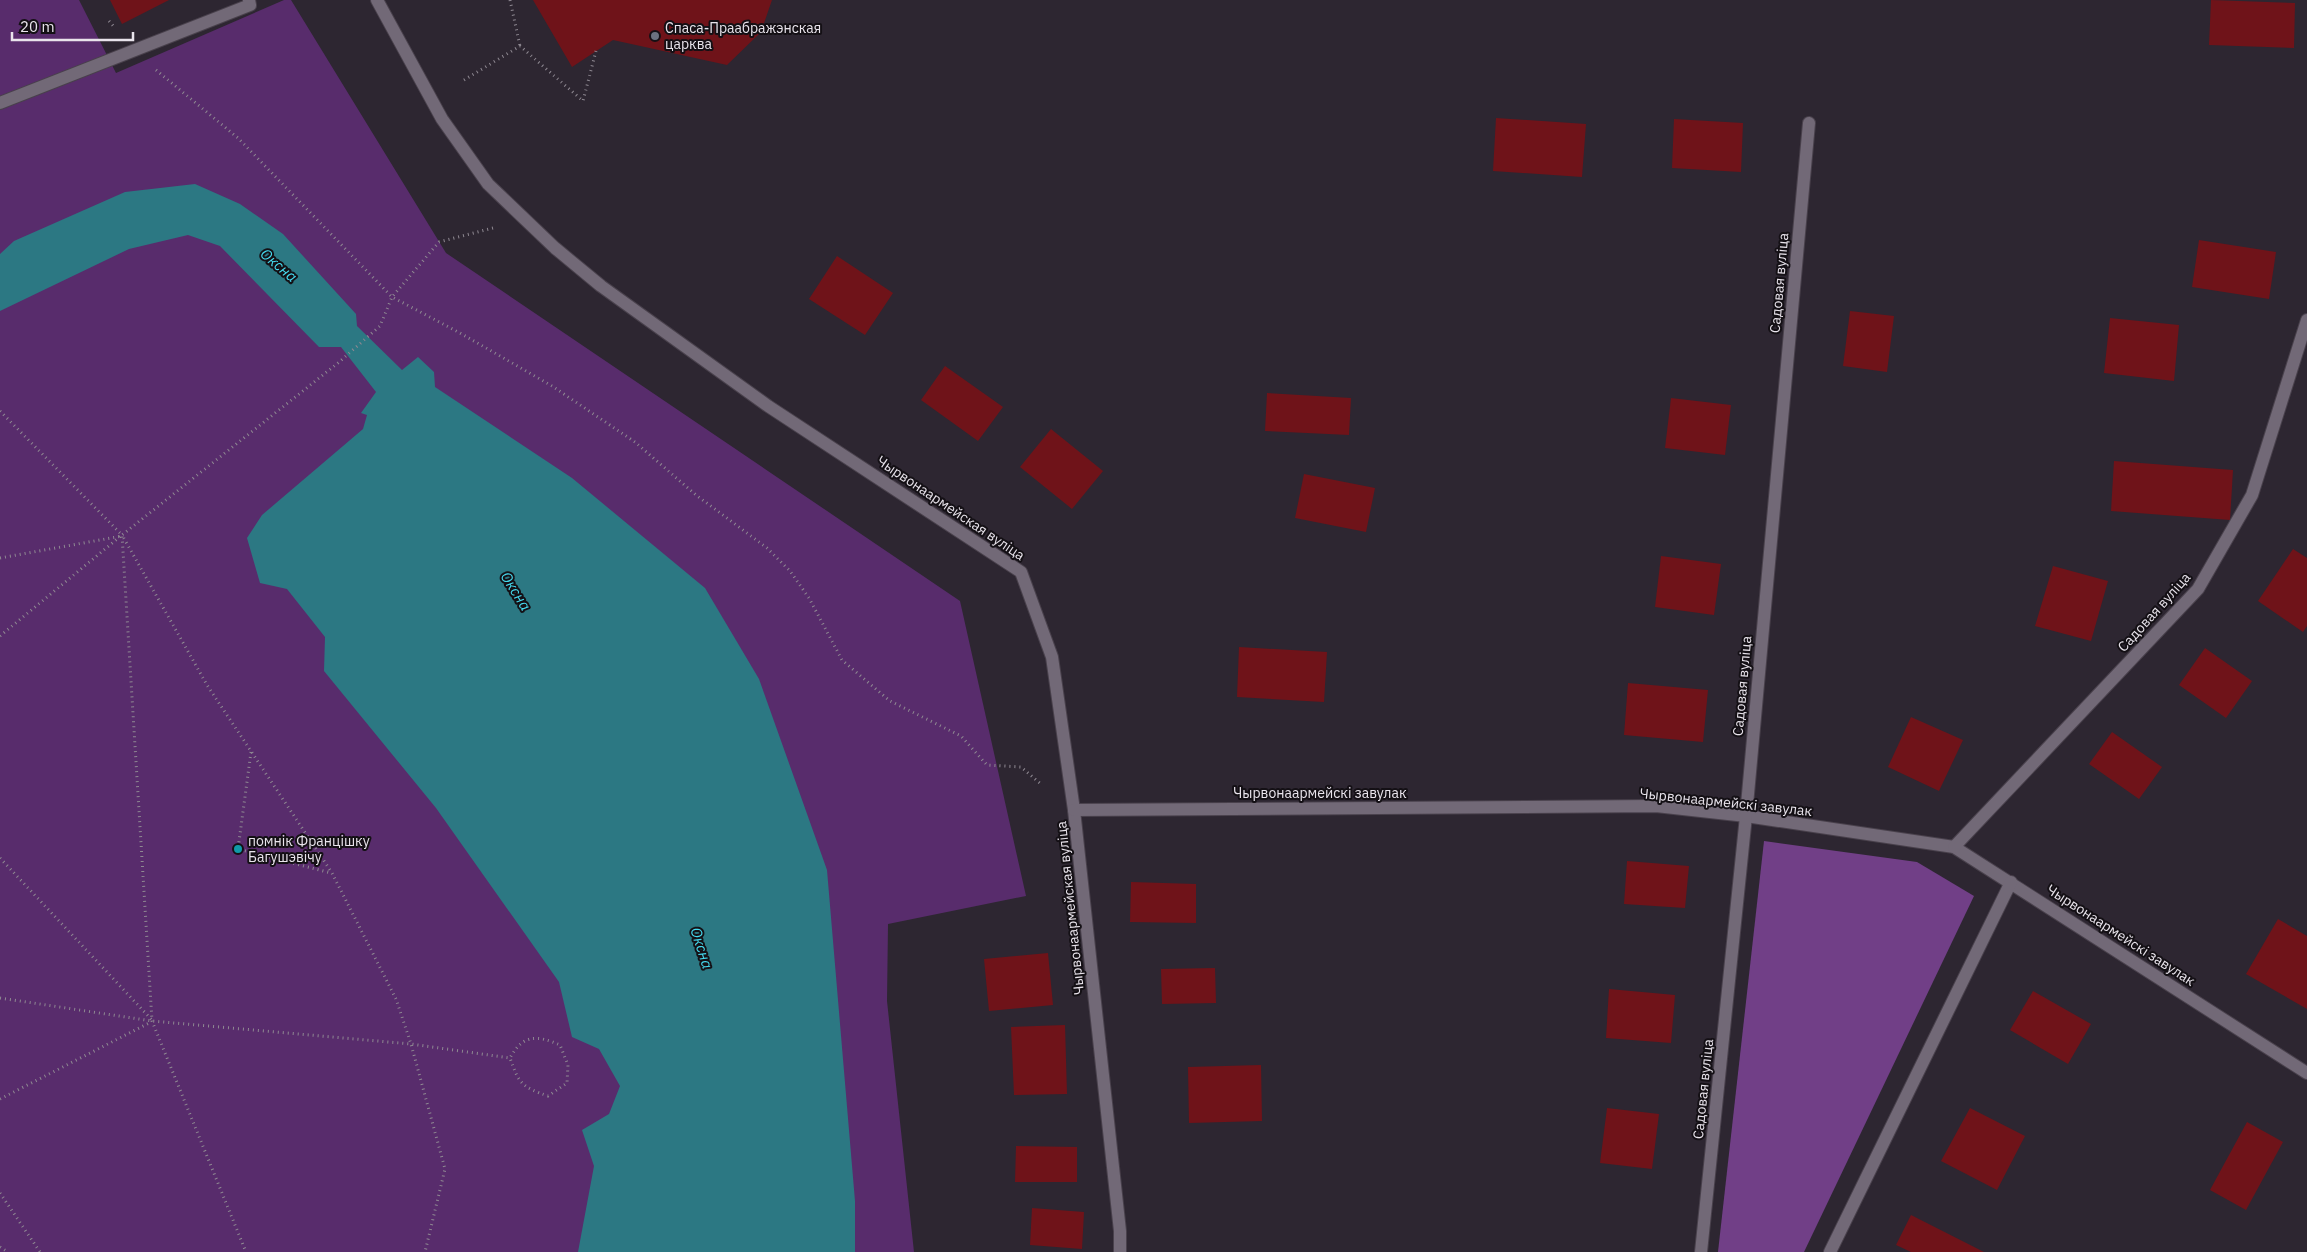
<svg xmlns="http://www.w3.org/2000/svg" width="2307" height="1252" font-family="'IBM Plex Sans',sans-serif">
<rect width="100%" height="100%" fill="#2d2631"/>
<polygon fill="#582c6c" points="0,0 79,0 116,73 284,0 291,0 446,253 960,601 1026,896 888,924 887,1001 914,1252 0,1252"/>
<polygon fill="#713f87" points="1764,841 1917,862 1974,896 1804,1252 1718,1252"/>
<polygon fill="#2c7883" points="195,184 240,204 283,234 356,314 357,326 402,370 418,357 434,372 435,387 572,478 705,588 759,679 827,870 855,1201 855,1252 578,1252 594,1166 582,1130 609,1114 620,1086 599,1049 572,1037 559,982 436,808 324,671 325,637 287,589 260,583 247,538 262,515 363,429 367,415 361,413 376,392 341,347 319,347 220,246 188,235 129,249 0,311 0,254 14,241 125,192"/>
<g fill="#6f1319">
<polygon points="110,0 169,0 122,24"/>
<polygon points="533,0 772,0 761,32 727,65 613,40 572,67"/>
<polygon points="2211,0 2295,3 2294,48 2209,45"/>
<polygon points="1496,118 1586,124 1582,177 1493,171"/>
<polygon points="1674,119 1743,123 1741,172 1672,168"/>
<polygon points="2199,240 2276,252 2269,299 2192,287"/>
<polygon points="837,256 893,293 865,335 809,299"/>
<polygon points="1850,311 1894,316 1887,372 1843,366"/>
<polygon points="2110,318 2179,325 2174,381 2104,373"/>
<polygon points="945,366 1003,407 978,441 921,400"/>
<polygon points="1267,393 1351,398 1349,435 1265,431"/>
<polygon points="1671,398 1731,405 1725,455 1665,448"/>
<polygon points="1051,429 1103,471 1072,509 1020,467"/>
<polygon points="2114,461 2233,470 2230,520 2111,511"/>
<polygon points="1304,474 1375,488 1366,532 1295,518"/>
<polygon points="2293,549 2307,558 2307,626 2303,632 2258,601"/>
<polygon points="1661,556 1721,564 1714,615 1655,607"/>
<polygon points="2053,566 2108,581 2091,641 2035,626"/>
<polygon points="1239,647 1327,652 1324,702 1237,697"/>
<polygon points="2205,648 2252,681 2226,718 2179,685"/>
<polygon points="1628,683 1708,690 1703,742 1624,735"/>
<polygon points="1911,717 1963,740 1939,791 1888,767"/>
<polygon points="2112,732 2162,767 2139,799 2089,764"/>
<polygon points="1627,861 1689,866 1685,908 1624,904"/>
<polygon points="1131,882 1196,884 1196,923 1130,922"/>
<polygon points="2278,919 2307,936 2307,1009 2246,974"/>
<polygon points="1048,953 1053,1005 989,1011 984,959"/>
<polygon points="1215,968 1216,1003 1162,1004 1161,969"/>
<polygon points="1609,989 1675,995 1671,1043 1606,1038"/>
<polygon points="2033,991 2091,1024 2068,1064 2010,1030"/>
<polygon points="1065,1025 1067,1094 1014,1095 1011,1027"/>
<polygon points="1261,1065 1262,1121 1189,1123 1188,1067"/>
<polygon points="1607,1108 1659,1114 1652,1169 1600,1163"/>
<polygon points="1970,1108 2025,1136 1997,1190 1941,1161"/>
<polygon points="2247,1122 2283,1142 2246,1210 2210,1190"/>
<polygon points="1016,1146 1077,1147 1077,1182 1015,1182"/>
<polygon points="1032,1208 1084,1212 1082,1249 1030,1245"/>
<polygon points="1911,1215 1984,1252 1911,1252 1896,1245"/>
</g>
<g fill="none" stroke-linecap="round" stroke-linejoin="round">
<g stroke="#49414c" stroke-width="14">
<polyline id="service" points="0,103 250,5 249,0"/>
</g>
<g stroke="#49414c" stroke-width="14">
<g id="minor">
<polyline points="377,0 442,119 488,184 555,248 601,286 768,406 1021,572 1052,657 1074,810 1120,1231 1120,1252"/>
<polyline points="1074,810 1656,806 1746,816 1954,847 2307,1073"/>
<polyline points="1954,847 2198,589 2252,495 2307,320"/>
<polyline points="1701,1252 1746,816 1809,123"/>
<polyline points="1830,1252 2011,882"/>
</g>
</g>
<g stroke="#8f8992" stroke-width="3" stroke-dasharray="1 4" stroke-linecap="butt">
<polyline points="510,0 520,46"/>
<polyline points="109,21 115,28"/>
<polyline points="156,70 238,138 392,297 460,333 552,386 635,442 696,495 767,548 790,571 809,598 842,660 890,701 961,736 987,765 1021,767 1042,785"/>
<polyline points="464,80 520,46 583,101 596,51"/>
<path d="M493,228L439,242L392,297L380,326L338,363L122,535L207,685L332,873L396,999L411,1044L510,1058C523,1034 537,1035 560,1045L568,1065L567,1083L548,1096C522,1087 519,1084 510,1058"/>
<polyline points="0,411 122,535"/>
<polyline points="0,558 122,536"/>
<polyline points="0,636 122,535 152,1021 246,1252"/>
<polyline points="251,752 238,849 331,873"/>
<polyline points="0,858 152,1020"/>
<polyline points="0,998 152,1021 411,1044 445,1169 425,1252"/>
<polyline points="0,1099 151,1022"/>
<polyline points="0,1193 40,1252"/>
<polyline points="0,1247 8,1252"/>
</g>
<use href="#service" stroke="#726977" stroke-width="12"/>
<use href="#minor" stroke="#726977" stroke-width="12"/>
</g>
<circle fill="#6b7280" stroke="#141015" stroke-width="2" cx="655" cy="36" r="5"/>
<circle fill="#0f9aa8" stroke="#141015" stroke-width="2" cx="238" cy="849" r="5"/>
<g text-anchor="middle" dominant-baseline="central" stroke-width="4" stroke-linejoin="round" paint-order="stroke">
<g font-size="14" fill="#e9e4ec" stroke="#141015" text-anchor="start">
<text x="665" y="28">Спаса-Праабражэнская<tspan x="665" dy="16">царква</tspan></text>
<text x="248" y="841">помнік Францішку<tspan x="248" dy="16">Багушэвічу</tspan></text>
</g>
<g font-size="14" fill="#e9e4ec" stroke="#141015">
<text transform="translate(1779 283) rotate(-85)">Садовая вуліца</text>
<text transform="translate(951 508) rotate(34)">Чырвонаармейская вуліца</text>
<text transform="translate(2154 612) rotate(-48)">Садовая вуліца</text>
<text transform="translate(1742 686) rotate(-85)">Садовая вуліца</text>
<text x="1320" y="793">Чырвонаармейскі завулак</text>
<text transform="translate(1726 802) rotate(6)">Чырвонаармейскі завулак</text>
<text transform="translate(1070 908) rotate(-96)">Чырвонаармейская вуліца</text>
<text transform="translate(2121 935) rotate(33)">Чырвонаармейскі завулак</text>
<text transform="translate(1703 1089) rotate(-84)">Садовая вуліца</text>
</g>
<g font-size="15" font-style="italic" fill="#45d9ee" stroke="#141015">
<text transform="translate(279 265) rotate(40)">Оксна</text>
<text transform="translate(516 591) rotate(58)">Оксна</text>
<text transform="translate(702 948) rotate(72)">Оксна</text>
</g>
</g>
<path d="M12 32v8h121v-8" fill="none" stroke="#e9e4ec" stroke-width="2.5"/>
<text x="20" y="32" font-size="15" fill="#e9e4ec" stroke="#141015" stroke-width="4" paint-order="stroke">20 m</text>
</svg>
